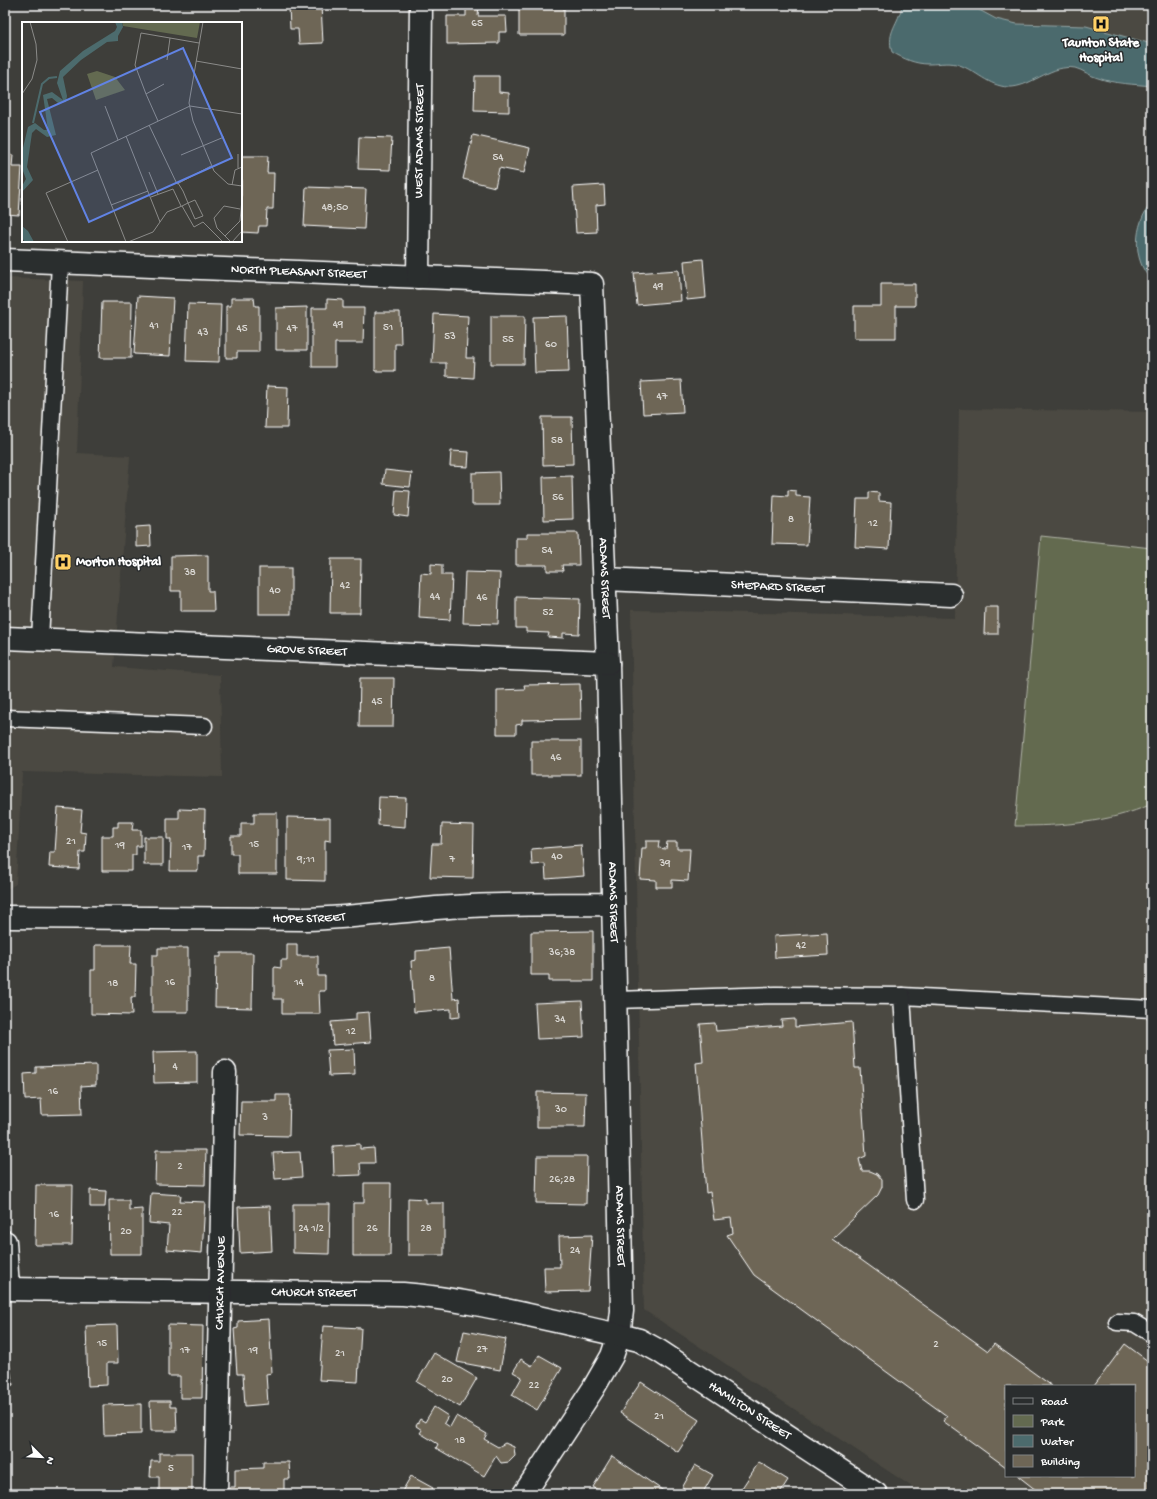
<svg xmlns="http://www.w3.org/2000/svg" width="1157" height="1499" font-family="'Gochi Hand',sans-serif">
<rect width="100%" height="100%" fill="#3e3e3a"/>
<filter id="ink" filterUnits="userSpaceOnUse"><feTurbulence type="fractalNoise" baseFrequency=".025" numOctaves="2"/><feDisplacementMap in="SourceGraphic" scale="8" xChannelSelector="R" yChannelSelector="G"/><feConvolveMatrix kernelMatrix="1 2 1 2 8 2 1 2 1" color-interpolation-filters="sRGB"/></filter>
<g filter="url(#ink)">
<g fill="#4c4a42" fill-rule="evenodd">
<polygon points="970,5 1152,5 1152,44 1065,25 1017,24 996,19"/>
<polygon points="5,278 83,281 77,453 130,456 114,667 220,675 222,777 22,772 16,884 5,890"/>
<path d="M959,409L1152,412V1494H923L644,1310L631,610L955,618ZM1006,1386H1134V1476H1006Z"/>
</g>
<path fill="#636a50" stroke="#b1b4a8" d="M1041,536L1152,548V804C1108,823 1063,826 1015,826Z"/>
<g fill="#4c6b6d" stroke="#94a6a7">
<path d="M902,5H970L996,19L1017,24L1086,26L1152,44V86C1134,84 1115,84 1098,78C1090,76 1083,70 1075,68C1052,64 1034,85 1012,87C991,88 979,73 962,66C951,61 941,64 929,64C915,64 904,59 892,52C886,31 899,24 902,5Z"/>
<path d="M1152,202V281C1132,260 1133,225 1152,202Z"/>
</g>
<g fill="#6e6656" stroke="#fff">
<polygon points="289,5 321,5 323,43 299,44 298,29 290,29"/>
<polygon points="479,5 478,16 506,16 507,32 499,32 499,43 447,44 447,16 466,16 466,6"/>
<polygon points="544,5 564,5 564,35 519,35 519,8 544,8"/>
<polygon points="475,76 499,76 499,92 509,93 509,112 474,111"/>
<polygon points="473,135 530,148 524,173 499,168 495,187 463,179"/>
<polygon points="359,137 392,138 390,170 358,169"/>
<polygon points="5,154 13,155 12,167 22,167 19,215 5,214"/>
<polygon points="241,156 268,156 267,173 274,173 273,209 267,209 266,226 259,226 258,233 241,232"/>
<polygon points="604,185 605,204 596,205 597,232 576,233 573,187"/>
<polygon points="306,187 366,189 364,229 304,226"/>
<polygon points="703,259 706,298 687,300 684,261"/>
<polygon points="679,270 681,301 637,305 634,273"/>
<polygon points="881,284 915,284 915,306 896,306 896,338 854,338 854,306 881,306"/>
<polygon points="138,296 173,298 170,356 134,354"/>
<polygon points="231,298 254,298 255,306 259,306 259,352 237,352 237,358 226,358 226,306 231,306"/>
<polygon points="327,299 343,300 343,308 364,308 363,343 335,343 335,367 312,367 312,308 327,308"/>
<polygon points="102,302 132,302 131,358 100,358"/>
<polygon points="188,304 221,305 219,362 186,361"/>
<polygon points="307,307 307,350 276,350 276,308"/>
<polygon points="375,312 400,312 401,344 395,344 395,371 375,371"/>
<polygon points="434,314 468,316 466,358 474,358 473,378 446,376 446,363 432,363"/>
<polygon points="491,316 525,316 524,364 491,364"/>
<polygon points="567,316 569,372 535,373 533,317"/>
<polygon points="681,380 683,412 643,414 641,382"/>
<polygon points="267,386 288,387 287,428 265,428"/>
<polygon points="542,417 572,417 573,464 543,465"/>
<polygon points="451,451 469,452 468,467 450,466"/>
<polygon points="385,470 412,473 410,487 383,484"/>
<polygon points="499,472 500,505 472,505 472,473"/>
<polygon points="572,476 573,519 544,520 543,477"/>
<polygon points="396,490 410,491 408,517 394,515"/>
<polygon points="788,490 796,491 796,496 810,497 807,545 772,544 774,495 788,496"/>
<polygon points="869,492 879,493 879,501 891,502 889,549 855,547 857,499 869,499"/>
<polygon points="150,526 151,546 136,547 136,527"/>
<polygon points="527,533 578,533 579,565 562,565 563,571 547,571 547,565 516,565 516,538 527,538"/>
<polygon points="208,555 208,591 213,591 214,611 181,611 181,591 171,591 171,556"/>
<polygon points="331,559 361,559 360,613 330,613"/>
<polygon points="431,564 442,565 442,575 452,575 450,620 419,618 421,573 431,574"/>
<rect x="259" y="568" width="32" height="46"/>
<polygon points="465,572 500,573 498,624 463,623"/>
<polygon points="516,597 580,599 579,634 563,633 563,638 548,637 549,633 526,632 526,628 516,628"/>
<polygon points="985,607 998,607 998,634 984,634"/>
<polygon points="360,678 394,678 393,727 359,727"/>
<polygon points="580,684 581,719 522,720 522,724 516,725 516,734 497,734 497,690 525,689 524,685"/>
<rect x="531" y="741" width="50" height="34"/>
<polygon points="379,797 406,798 405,827 378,825"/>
<polygon points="58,808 82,810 80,832 86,833 85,852 80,852 79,869 49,867 50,852 55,852"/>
<polygon points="179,809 205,810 204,856 198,856 198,871 170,871 171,839 167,839 167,818 179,818"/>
<polygon points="254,813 277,813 277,874 238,874 238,854 231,854 231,836 241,836 241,823 254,823"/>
<polygon points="287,817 330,818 330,841 325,840 325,881 287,880"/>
<polygon points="118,822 133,822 132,830 141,830 141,846 136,846 136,855 132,855 132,871 102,871 102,836 113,836 113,827 118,827"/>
<polygon points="442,824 474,825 473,878 430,877 432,844 441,844"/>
<rect x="144" y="837" width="19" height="28"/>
<polygon points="646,841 659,841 658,848 666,849 667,842 677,842 677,849 690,849 688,881 672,880 672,887 656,887 656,880 640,879 642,848 646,848"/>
<polygon points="581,845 584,876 546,879 545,864 532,865 531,849"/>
<polygon points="593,931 593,981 549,981 549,975 531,975 531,932"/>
<polygon points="827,933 828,955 775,958 774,936"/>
<polygon points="287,944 297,944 297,956 318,956 318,976 325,976 325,991 319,991 320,1014 282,1014 282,999 274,999 274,967 281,968 281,960 287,960"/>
<polygon points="95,945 131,945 130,964 136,964 135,997 131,997 132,1015 91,1014 91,970 95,970"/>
<polygon points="158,948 188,948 188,1012 152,1012 152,955 158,955"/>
<polygon points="449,948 453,999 459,998 460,1017 451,1018 451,1009 414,1012 411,961 416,960 416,951"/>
<polygon points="221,953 253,953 252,1008 215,1007 216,957 221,957"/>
<polygon points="582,1001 584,1037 537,1039 535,1003"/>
<polygon points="369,1012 371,1042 333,1045 331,1022 356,1020 356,1013"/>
<polygon points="795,1019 795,1027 852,1022 855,1068 860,1068 866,1156 859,1159 862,1171 870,1171 877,1174 882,1180 882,1187 878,1195 832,1239 988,1351 994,1344 1052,1386 1006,1386 1006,1467 943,1421 947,1416 754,1275 727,1235 733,1233 731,1218 714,1220 710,1192 706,1193 696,1063 703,1062 700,1024 715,1023 716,1031 782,1026 781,1020"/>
<polygon points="354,1049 355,1075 329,1076 327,1050"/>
<polygon points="197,1051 197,1082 154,1083 153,1052"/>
<polygon points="96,1065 96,1085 81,1086 82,1114 42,1115 41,1099 25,1100 24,1074 36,1073 36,1067"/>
<polygon points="537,1092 586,1093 585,1127 537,1127"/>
<polygon points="276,1095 290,1095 289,1136 240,1135 241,1101 276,1101"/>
<polygon points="360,1144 360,1149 374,1148 375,1163 360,1163 361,1175 334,1176 333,1146"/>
<polygon points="156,1150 206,1150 205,1185 155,1184"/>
<polygon points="300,1152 302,1177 275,1179 273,1153"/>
<polygon points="537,1156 587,1156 586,1204 536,1203"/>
<polygon points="364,1183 391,1183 390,1256 353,1256 353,1203 364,1203"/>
<polygon points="36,1185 73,1185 72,1245 35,1245"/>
<polygon points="90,1190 106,1191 105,1207 90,1207"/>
<polygon points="151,1193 181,1195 180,1201 205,1202 202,1253 167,1250 169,1225 149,1223"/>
<polygon points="408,1198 426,1199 426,1203 444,1203 444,1255 408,1255"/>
<polygon points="109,1200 129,1200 129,1210 142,1209 142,1254 110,1254"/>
<polygon points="293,1204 330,1204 329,1254 293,1253"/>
<polygon points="270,1206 272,1251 240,1253 238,1207"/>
<polygon points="592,1235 588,1291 545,1292 544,1267 560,1267 559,1236"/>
<polygon points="269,1319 272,1373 266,1374 268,1404 245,1406 243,1374 237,1374 234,1329 238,1328 238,1321"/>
<polygon points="117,1325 118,1363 107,1363 107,1385 88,1386 86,1326"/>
<polygon points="168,1325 203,1326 202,1398 180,1398 180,1376 168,1376"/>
<polygon points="323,1326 361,1328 358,1382 319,1380"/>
<polygon points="464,1331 506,1339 500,1370 457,1362"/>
<polygon points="5,1339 13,1385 5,1387"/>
<polygon points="1125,1344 1152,1364 1152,1494 1041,1494 1018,1476 1134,1476 1134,1386 1094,1386"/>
<polygon points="434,1353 477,1378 460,1407 417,1382"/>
<polygon points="539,1355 562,1368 537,1410 512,1395 522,1377 513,1372 521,1359 532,1366"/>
<polygon points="641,1382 699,1420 678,1452 620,1413"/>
<polygon points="150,1401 170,1401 170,1407 176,1407 177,1431 151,1431"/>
<polygon points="141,1404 141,1434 104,1435 103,1405"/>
<polygon points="434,1407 448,1416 444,1423 450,1427 456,1416 487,1434 484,1439 498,1447 505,1443 514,1447 515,1456 509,1462 501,1463 496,1456 484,1476 436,1448 438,1444 420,1433 422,1430 416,1426 420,1419 425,1422"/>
<polygon points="159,1453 192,1453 192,1494 159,1494 159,1477 150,1477 151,1461 159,1461"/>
<polygon points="612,1456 668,1494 604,1494 593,1487"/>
<polygon points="263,1462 289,1462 290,1479 284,1479 284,1494 230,1494 230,1487 235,1487 235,1469 263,1468"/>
<polygon points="759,1462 788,1480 779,1494 738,1494"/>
<polygon points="695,1465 713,1475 702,1494 692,1494 682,1488"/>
<polygon points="411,1476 433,1488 430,1494 401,1493"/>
</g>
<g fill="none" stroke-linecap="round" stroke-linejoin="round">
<g stroke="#fff" stroke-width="19">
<g id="service">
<polyline points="40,639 60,263"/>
<polyline points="5,718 204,726"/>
<polyline points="902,996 1152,1009"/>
<polyline points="615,1000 776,995 902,996 915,1200"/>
<polyline points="1117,1322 1134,1323 1152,1334"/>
</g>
</g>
<g stroke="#fff" stroke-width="25">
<g id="minor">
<path id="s1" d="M5,260L592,284L608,663L622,1311L619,1335L612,1356L593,1389L524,1494"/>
<path id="s2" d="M418,277L421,5"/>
<path id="s3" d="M605,579L951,595"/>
<path id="s4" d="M5,638L608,663"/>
<path id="s5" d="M5,917L306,919C349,918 392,912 436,908C495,903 554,905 613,904"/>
<polyline points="5,1242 8,1289"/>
<path id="s6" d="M5,1289L403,1294C476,1300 547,1320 619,1335L639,1340L659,1351L876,1494"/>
<path id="s7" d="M216,1494L225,1072"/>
</g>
</g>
<use href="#service" stroke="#2a2d2e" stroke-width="16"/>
<use href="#minor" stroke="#2a2d2e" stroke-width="22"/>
</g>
</g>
<defs>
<g id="hospital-square" transform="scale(0.9)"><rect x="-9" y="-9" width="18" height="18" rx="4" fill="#ffd166" stroke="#2a2d2e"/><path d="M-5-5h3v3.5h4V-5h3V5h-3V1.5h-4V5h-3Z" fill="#111"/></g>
</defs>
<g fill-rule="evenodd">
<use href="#hospital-square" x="1101" y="24"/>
<use href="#hospital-square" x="63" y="562"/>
</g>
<g text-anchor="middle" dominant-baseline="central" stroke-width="3" stroke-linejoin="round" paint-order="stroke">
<g font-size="11" fill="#dbd9d5">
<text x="477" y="24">65</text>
<text x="498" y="158">54</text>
<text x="335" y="208">48;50</text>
<text x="658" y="287">49</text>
<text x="338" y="325">49</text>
<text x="154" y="326">41</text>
<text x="388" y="328">51</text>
<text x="242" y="329">45</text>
<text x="292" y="329">47</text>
<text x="203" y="333">43</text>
<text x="450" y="337">53</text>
<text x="508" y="340">55</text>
<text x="551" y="345">60</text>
<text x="662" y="397">47</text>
<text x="557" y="441">58</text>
<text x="558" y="498">56</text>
<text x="791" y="520">8</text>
<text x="873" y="524">12</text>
<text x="547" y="551">54</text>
<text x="190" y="573">38</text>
<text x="345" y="586">42</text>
<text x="275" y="591">40</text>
<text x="435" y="597">44</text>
<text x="482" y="598">46</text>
<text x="548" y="613">52</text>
<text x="377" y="702">45</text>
<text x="556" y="758">46</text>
<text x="71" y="842">21</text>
<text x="254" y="845">15</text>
<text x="120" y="846">19</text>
<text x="187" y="848">17</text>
<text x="557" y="857">40</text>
<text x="306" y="860">9;11</text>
<text x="452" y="860">7</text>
<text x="665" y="864">39</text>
<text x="801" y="946">42</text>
<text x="562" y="953">36;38</text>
<text x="432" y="979">8</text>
<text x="170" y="983">16</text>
<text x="299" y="983">14</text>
<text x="113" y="984">18</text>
<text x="560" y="1020">34</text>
<text x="351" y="1032">12</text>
<text x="175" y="1067">4</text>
<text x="53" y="1092">16</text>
<text x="561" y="1110">30</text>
<text x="265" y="1118">3</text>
<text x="180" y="1167">2</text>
<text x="562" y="1180">26;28</text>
<text x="177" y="1213">22</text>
<text x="54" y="1215">16</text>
<text x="311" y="1229">24 1/2</text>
<text x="372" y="1229">26</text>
<text x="426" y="1229">28</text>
<text x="126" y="1232">20</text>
<text x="575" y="1251">24</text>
<text x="102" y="1344">15</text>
<text x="936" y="1345">2</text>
<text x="482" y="1350">27</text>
<text x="185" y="1351">17</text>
<text x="253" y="1351">19</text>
<text x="340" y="1354">21</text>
<text x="447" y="1380">20</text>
<text x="534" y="1386">22</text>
<text x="659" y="1417">21</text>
<text x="460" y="1441">18</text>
<text x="171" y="1469">5</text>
</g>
<g font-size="13" font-weight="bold" fill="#fff" stroke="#2a2d2e">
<text x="1101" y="43">Taunton State<tspan x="1101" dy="15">Hospital</tspan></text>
<text x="76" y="562" text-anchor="start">Morton Hospital</text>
</g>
<g font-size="13" fill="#fff" stroke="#2a2d2e">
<text stroke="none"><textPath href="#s2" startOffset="136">WEST ADAMS STREET</textPath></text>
<text stroke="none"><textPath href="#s1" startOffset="294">NORTH PLEASANT STREET</textPath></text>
<text stroke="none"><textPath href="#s1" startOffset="882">ADAMS STREET</textPath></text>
<text stroke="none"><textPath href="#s3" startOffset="173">SHEPARD STREET</textPath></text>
<text stroke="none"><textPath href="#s4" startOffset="302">GROVE STREET</textPath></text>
<text stroke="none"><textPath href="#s1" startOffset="1206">ADAMS STREET</textPath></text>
<text stroke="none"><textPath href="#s5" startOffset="304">HOPE STREET</textPath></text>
<text stroke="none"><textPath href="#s1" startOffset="1530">ADAMS STREET</textPath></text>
<text stroke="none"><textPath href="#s7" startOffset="211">CHURCH AVENUE</textPath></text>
<text stroke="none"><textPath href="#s6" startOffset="309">CHURCH STREET</textPath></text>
<text stroke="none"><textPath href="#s6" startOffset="770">HAMILTON STREET</textPath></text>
</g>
</g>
<g transform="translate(22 22)">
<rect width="220" height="220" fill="#3e3e3a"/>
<path d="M100,0H178L175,16L101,4ZM75,49L93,55L103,68L74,78L65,52Z" fill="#636a50"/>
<path d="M93,0H100L101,5L96,14V19L85,20L59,38L41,55L45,74L44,80L36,81L30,76L25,77L34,113L25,115L14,107L10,111L5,145L11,158L0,170V164L4,157L1,149L0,130L6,105L13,101L22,108H26L21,73L30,70L41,78L35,61L38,49L61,29L93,9L95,5ZM0,204L6,209L12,220H3L0,216Z" fill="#4c6b6d"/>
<path fill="none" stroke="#4c6b6d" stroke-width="2" d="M11,101L20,62L27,56L35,55"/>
<path fill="none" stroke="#8b8b89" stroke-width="1" d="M181,0L167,81L171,99L192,149L206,162L220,164M145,38L148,16M174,39L220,47M0,72L10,57L15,38L14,22L8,0M124,72L113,43L119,11L177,21M83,84L96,118M136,99L124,72L142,62M127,103L155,162L189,144M104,114L138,200M159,133L202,115M216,146V132M127,150L136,172M210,163L213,148L220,145M129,175L151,167L159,184M89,183L126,169M160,184L172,205L181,200L201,220M203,214L195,206L192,196L202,184L218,187M46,220L24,171L76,148M104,220L69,131L168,84L220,92M106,220L131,210L145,190L160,184L166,181L173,178L181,194L173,197L166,181L161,169L156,161M209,220L203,214L218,199L220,177M210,220L220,209"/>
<path fill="#6183e4" fill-opacity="0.15" stroke="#6183e4" stroke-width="2" d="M161,26L210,136L67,200L18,90Z"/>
<rect width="220" height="220" fill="none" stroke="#fff" stroke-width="2"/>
</g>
<rect width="1157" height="1499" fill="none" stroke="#2a2d2e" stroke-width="20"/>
<rect x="10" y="10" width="1137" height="1479" fill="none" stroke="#fff" stroke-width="1.5" filter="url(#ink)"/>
<rect x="1005" y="1385" width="130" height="92" fill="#2a2d2e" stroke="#7f8182"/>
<rect x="1013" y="1398" width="20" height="6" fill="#2a2d2e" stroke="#7f8182"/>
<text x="1041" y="1405" font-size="12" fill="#ffffff">Road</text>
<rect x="1013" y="1415" width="20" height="12" fill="#636a50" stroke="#7f8182"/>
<text x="1041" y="1425" font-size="12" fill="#ffffff">Park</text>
<rect x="1013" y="1435" width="20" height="12" fill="#4c6b6d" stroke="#7f8182"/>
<text x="1041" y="1445" font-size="12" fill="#ffffff">Water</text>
<rect x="1013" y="1455" width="20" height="12" fill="#6e6656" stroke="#7f8182"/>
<text x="1041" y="1465" font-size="12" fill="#ffffff">Building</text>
<g transform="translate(42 1457) rotate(114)" stroke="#2a2d2e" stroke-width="3" paint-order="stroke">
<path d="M0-3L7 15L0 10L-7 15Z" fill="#ffffff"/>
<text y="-6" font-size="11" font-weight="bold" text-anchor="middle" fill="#ffffff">N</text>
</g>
</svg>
